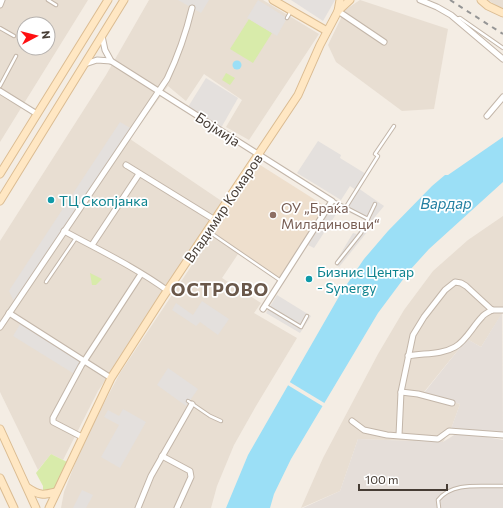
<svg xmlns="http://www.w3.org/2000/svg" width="503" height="508" font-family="Commissioner,sans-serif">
<rect width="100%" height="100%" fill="#f4ede4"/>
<g fill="#e8ded2" fill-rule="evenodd">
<path d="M0,0H88L0,142ZM24,24H48V48H24Z"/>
<polygon points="149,0 263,0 319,34 249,140 226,127 242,100 204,74 186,101 168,86 130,139 223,202 98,391 63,460 51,454 38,470 0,392 0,241 106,75"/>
<polygon points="360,0 448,29 434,109 402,111 336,62 328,45 345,10"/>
<polygon points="488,0 503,0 503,8 497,6"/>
<polygon points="503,216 503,312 481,347 467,339 424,392 460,404 451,429 443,442 358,439 340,491 301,508 323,458 378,354 404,310 433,271 468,240"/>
<polygon points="212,235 238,254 222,278 261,303 254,313 297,338 256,406 234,445 217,486 211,508 61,508 64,492 83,443 120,373"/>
</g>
<g fill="#e5ded9">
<polygon points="502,313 503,434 451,429 460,404 424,393 467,339 481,347"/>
<polygon points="459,432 503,440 503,508 303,508 340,491 358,439 443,442"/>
</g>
<polygon fill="#eedfcd" points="257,163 328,208 281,281 211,233"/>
<g fill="#d8ebaa">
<polygon points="249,19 272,33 253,63 230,49"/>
<polygon points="226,73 235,78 230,85 222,80"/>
<polygon points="90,273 102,279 96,285 92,285"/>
<polygon points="51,454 69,463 56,492 43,490 43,486 36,473"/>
</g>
<g fill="#e4e0dd">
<polygon points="178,0 209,0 201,13"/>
<polygon points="258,0 287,18 277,36 247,18"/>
<polygon points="291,0 335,0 323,21"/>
<polygon points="206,78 238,98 221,128 188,107"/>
<polygon points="120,122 132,129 15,304 9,291 12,286"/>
<polygon points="318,141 341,155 340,158 366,174 358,188 384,206 364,230 367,232 339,267 335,263 353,233 357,234 365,220 340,208 314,248 308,245 335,202 346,207 356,190 350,186 341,200 297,173"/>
<polygon points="277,295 311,316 300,333 266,313"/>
<polygon points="202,301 229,319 218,335 200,322 196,326 172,310 176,303 193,315"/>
<polygon points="22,321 84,361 76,375 13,336"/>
<polygon points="168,368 198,389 186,406 157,385"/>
<polygon points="123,409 146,422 120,468 101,457 119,425 104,417 108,410 119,416"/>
<polygon points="82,490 93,495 86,508 73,508"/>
</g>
<g fill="#9bdff6">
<circle cx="237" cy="65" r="4.5"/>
<polygon points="503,137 503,182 429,249 410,270 378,313 291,459 274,494 270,508 226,508 248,455 341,293 364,259 388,231 432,186 445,175 448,175"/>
</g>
<polygon fill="#f4ede4" points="288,381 326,404 324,407 286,384"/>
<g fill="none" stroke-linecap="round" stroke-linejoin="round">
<g stroke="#c3b6a9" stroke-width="4.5">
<g id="lane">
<polyline points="48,0 56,5"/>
<polyline points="287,18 291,11"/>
<polyline points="456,19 460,18 503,48"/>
<polyline points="0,28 14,36"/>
<polyline points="0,86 16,56"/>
<polyline points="333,201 368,219"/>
<polyline points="346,207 378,156 375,154 394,126"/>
<polyline points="208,231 281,281"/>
<polyline points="337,263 361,233 375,204"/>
<polyline points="46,282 76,238"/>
<polyline points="266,306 301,327 307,316"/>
<polyline points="188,401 210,416 221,421"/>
<path d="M439,508L438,500C453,481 482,487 503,486"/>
</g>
</g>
<g stroke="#c3b6a9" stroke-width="7">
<g id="street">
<polyline points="420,0 437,7 451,15 503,59"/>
<polyline points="0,5 2,0"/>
<polyline points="338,11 384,42"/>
<polyline points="102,36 105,50 111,61"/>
<polyline points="85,64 97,60 111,61 332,201 263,309"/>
<polyline points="0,91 37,114"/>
<polyline points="487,116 503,97"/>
<polyline points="126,165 215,220"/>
<path d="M64,231C99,250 135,267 168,291"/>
<polyline points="92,245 139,174"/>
<polyline points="492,310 503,310"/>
<polyline points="9,313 111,378"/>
<path d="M0,327L167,79C178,56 186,33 192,8"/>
<path d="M408,356C423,353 441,355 455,347C466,341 473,326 482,317C484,314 489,312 492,310"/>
<polyline points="401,392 418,394 452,403"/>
<polyline points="352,421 364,430 387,435 438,439 449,431 503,435"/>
<polyline points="399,435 401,392 413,335 424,317 445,290 455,282 461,283 466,286 492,310"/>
<polyline points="82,437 53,422 53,418 81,366 141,274"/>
<polyline points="162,456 190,471 191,477 177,508"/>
<polyline points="138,508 151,476 192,404"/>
</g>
</g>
<g stroke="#dbbc92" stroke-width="9">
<g id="secondary">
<polyline points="273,0 327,31"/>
<polyline points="481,0 488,6 503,13"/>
<polyline points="338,11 350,0"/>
<polyline points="0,174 108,0"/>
<polyline points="0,201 124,0"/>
<polyline points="0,429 36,508"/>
<polyline points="0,478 14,508"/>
<path d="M28,488C40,496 43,495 56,492"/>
<polyline points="49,508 111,378 163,297 298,95 320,45 338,11 340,0"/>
</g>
</g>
<use href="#lane" stroke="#fff" stroke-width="2.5"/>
<use href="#street" stroke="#fff" stroke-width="5"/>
<use href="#secondary" stroke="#ffe7c3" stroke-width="7"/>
<polyline stroke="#959595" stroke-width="2" stroke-dasharray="5 5" stroke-linecap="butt" points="450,0 503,34"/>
</g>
<g fill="#0f9aa8" stroke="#fff" stroke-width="1.5">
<circle cx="51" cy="200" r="4"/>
<circle cx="309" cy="279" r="4"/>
</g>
<circle fill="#8d6e63" stroke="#fff" stroke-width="1.5" cx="273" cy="215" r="4"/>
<g text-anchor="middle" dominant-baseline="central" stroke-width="3.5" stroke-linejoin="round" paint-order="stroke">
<g font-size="14" fill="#463c34" stroke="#fff">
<text transform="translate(218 129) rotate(33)">Бојмија</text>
<text transform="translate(223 208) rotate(-56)">Владимир Комаров</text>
</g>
<g font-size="14" fill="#0d838f" stroke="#fff" text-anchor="start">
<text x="59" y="200">ТЦ Скопјанка</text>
<text x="317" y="271">Бизнис Центар<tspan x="317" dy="16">- Synergy</tspan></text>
</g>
<g font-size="14" fill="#785e54" stroke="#fff" text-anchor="start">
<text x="281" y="207">ОУ „Браќа<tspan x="281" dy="16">Миладиновци“</tspan></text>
</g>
<g font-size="15" font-style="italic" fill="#227fa1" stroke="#fff">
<text x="446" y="203">Вардар</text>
</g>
<g font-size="18" font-weight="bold" letter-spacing="1" fill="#6a584a" stroke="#fff">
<text x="220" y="289">ОСТРОВО</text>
</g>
</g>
<g transform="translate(36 36) rotate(83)"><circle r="19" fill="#ffffff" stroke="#b5b1ae"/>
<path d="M0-3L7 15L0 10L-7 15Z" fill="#ff1012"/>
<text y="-6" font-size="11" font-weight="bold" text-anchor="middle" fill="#463c34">N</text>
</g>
<path d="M359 484v6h88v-6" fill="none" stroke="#463c34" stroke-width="2"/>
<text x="365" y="484" font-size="12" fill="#463c34" stroke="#ffffff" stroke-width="3" paint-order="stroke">100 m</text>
</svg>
